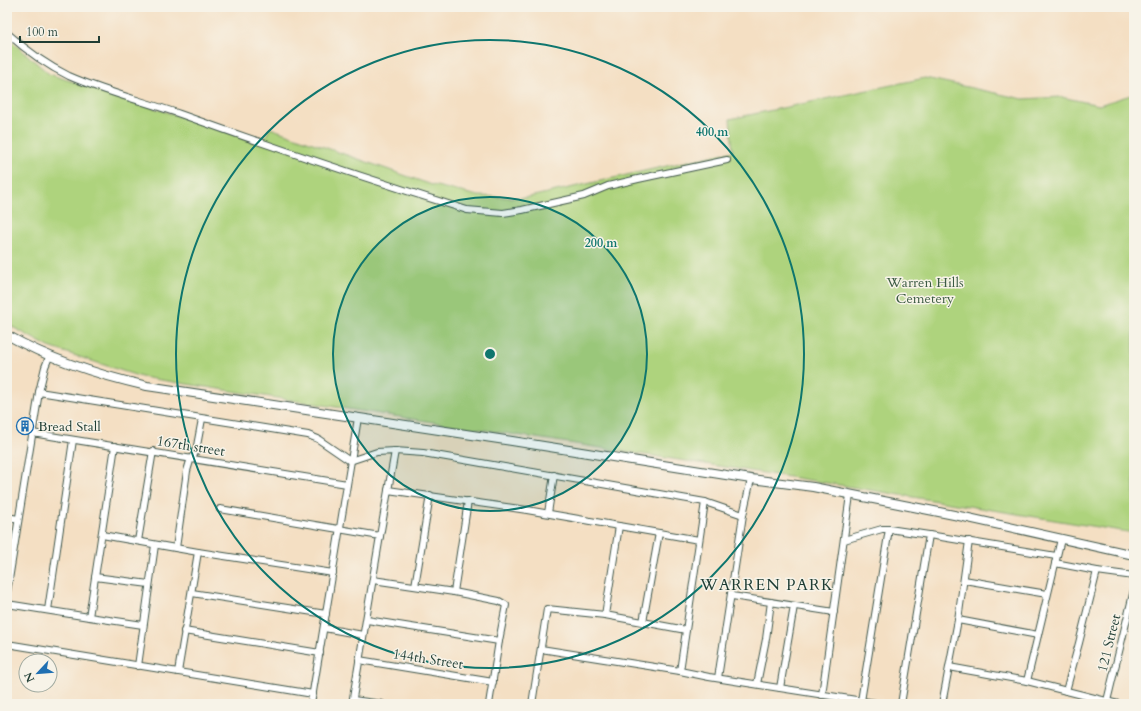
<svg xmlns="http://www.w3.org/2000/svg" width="1141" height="711" font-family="Cardo,serif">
<rect width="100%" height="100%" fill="#f7f3e8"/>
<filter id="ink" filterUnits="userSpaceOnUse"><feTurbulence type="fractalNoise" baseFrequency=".025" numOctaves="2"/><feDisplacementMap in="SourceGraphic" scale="8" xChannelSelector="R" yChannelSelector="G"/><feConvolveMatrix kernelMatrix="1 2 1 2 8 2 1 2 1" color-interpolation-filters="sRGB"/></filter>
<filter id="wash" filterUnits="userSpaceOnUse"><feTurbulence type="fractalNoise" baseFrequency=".012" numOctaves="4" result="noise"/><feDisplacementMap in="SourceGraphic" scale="16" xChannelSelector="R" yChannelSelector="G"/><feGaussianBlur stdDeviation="0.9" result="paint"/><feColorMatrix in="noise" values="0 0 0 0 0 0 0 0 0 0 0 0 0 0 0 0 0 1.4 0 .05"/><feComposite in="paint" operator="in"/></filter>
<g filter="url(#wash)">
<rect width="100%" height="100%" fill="#f4dfc3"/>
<polygon fill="#aed37d" stroke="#668858" points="7,37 49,74 262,143 270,128 432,185 478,196 525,198 733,151 730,119 925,78 1023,99 1061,97 1099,105 1134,94 1134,533 796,478 141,377 49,347 7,324"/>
</g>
<g filter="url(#ink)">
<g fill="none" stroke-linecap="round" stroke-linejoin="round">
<g stroke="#3f5549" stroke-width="8">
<g id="minor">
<path d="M7,33C26,50 46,65 69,76C105,92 143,101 180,114C275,148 371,180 467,210L503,213L522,210L584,196L608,186L638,179L727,160"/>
<polyline points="39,392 308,435 318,439 350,461 377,452 395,451 380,536 352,704"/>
<polyline points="32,433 347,484"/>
<polyline points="395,451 423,453 470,461 705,502 743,515"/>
<polyline points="388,490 527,510 699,540"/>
<polyline points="220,509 380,536"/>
<polyline points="548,513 554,475"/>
<polyline points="7,517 18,519"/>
<polyline points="102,535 198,552 333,573"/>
<polyline points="929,535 1056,556"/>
<polyline points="844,540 882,529 889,529 929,535 901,704"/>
<polyline points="138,541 153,451"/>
<polyline points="176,548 187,471 190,461 196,451 202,419"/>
<polyline points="1055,563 1097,571 1134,576"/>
<polyline points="95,577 149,584"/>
<polyline points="373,580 454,592 499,601 506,605 499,641 489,704"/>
<polyline points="964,580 1047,594"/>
<polyline points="415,586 430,495"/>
<polyline points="7,592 39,392 45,367 49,357"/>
<polyline points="454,592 468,501"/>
<polyline points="192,593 326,614"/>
<polyline points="732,596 834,612"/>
<polyline points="7,604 89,617 115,446"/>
<polyline points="48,610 73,440"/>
<polyline points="605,615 619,526"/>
<polyline points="89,617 143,625"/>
<polyline points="367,620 499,641"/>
<polyline points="958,620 1038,635"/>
<polyline points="643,622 659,533"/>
<polyline points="324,628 363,635"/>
<polyline points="184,631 320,653"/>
<polyline points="7,644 313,694"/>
<polyline points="541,649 680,671 705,502"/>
<polyline points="359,660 493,682"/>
<polyline points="138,666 155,545"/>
<polyline points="949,667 1027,681 1118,704"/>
<polyline points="680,671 709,677 882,704"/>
<polyline points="178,672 198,552"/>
<polyline points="718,678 743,515 751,479"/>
<polyline points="1027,681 1061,539"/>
<polyline points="757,684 766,639 771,602"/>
<polyline points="780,688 794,606"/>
<polyline points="1066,691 1079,643 1097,571"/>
<polyline points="822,695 850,495"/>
<polyline points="353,700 382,704"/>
<polyline points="861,701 889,529"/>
<polyline points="1107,701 1134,590"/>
<polyline points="311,704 358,418"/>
<polyline points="532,704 547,609 605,615 686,630"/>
<polyline points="942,704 958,620 969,541"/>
</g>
</g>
<g stroke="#3f5549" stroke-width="10">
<path id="tertiary" d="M7,335C51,360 98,375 147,386L512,441L751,479L813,487L964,517L1134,555"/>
</g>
<use href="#minor" stroke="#fff" stroke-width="6"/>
<use href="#tertiary" stroke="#fff" stroke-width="8"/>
</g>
</g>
<circle cx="490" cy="354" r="157" fill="#0f766e" fill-opacity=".12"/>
<g fill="none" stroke="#0f766e" stroke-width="2">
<circle cx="490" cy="354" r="157"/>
<circle cx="490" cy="354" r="314"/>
</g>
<defs>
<g id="building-ring" transform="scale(0.9)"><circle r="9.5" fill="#f7f3e8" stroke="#1f6fb2" stroke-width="1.5"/><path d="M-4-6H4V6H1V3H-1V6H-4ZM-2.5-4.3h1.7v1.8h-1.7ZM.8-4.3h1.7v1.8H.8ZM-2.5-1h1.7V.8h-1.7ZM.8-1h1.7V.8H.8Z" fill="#1f6fb2"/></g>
</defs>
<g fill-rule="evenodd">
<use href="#building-ring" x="25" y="426"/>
</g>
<g text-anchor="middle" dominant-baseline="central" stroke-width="3" stroke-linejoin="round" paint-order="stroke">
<g font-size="14" fill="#3c5b43" stroke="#f7f3e8">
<text x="925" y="282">Warren Hills<tspan x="925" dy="16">Cemetery</tspan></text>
</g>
<g font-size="14" fill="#1f3d34" stroke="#f7f3e8" text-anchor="start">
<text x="38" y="426">Bread Stall</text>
</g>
<g font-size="14" fill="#1f3d34" stroke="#f7f3e8">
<text transform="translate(191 446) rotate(9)">167th street</text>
<text transform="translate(1109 643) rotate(-76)">121 Street</text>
<text transform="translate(428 659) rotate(9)">144th Street</text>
</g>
<g font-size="16" letter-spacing="1" fill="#1f3d34" stroke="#f7f3e8">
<text x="767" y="585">WARREN PARK</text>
</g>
</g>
<circle cx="490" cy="354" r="6" fill="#0f766e" stroke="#f7f3e8" stroke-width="2"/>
<g font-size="12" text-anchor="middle" font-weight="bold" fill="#0f766e" stroke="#f7f3e8" stroke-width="3" stroke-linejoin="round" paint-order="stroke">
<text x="712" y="136">400 m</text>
<text x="601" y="247">200 m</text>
</g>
<rect width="1141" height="711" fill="none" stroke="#f7f3e8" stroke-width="24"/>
<g transform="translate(38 673) rotate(244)"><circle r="19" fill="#f7f3e8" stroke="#a1aaa0"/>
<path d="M0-3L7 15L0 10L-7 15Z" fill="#1f6fb2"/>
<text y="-6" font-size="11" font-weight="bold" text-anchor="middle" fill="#1f3d34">N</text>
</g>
<path d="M20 36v6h79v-6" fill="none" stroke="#1f3d34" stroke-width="2"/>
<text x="26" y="36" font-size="12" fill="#1f3d34" stroke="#f7f3e8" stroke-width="3" paint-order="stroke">100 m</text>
</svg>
